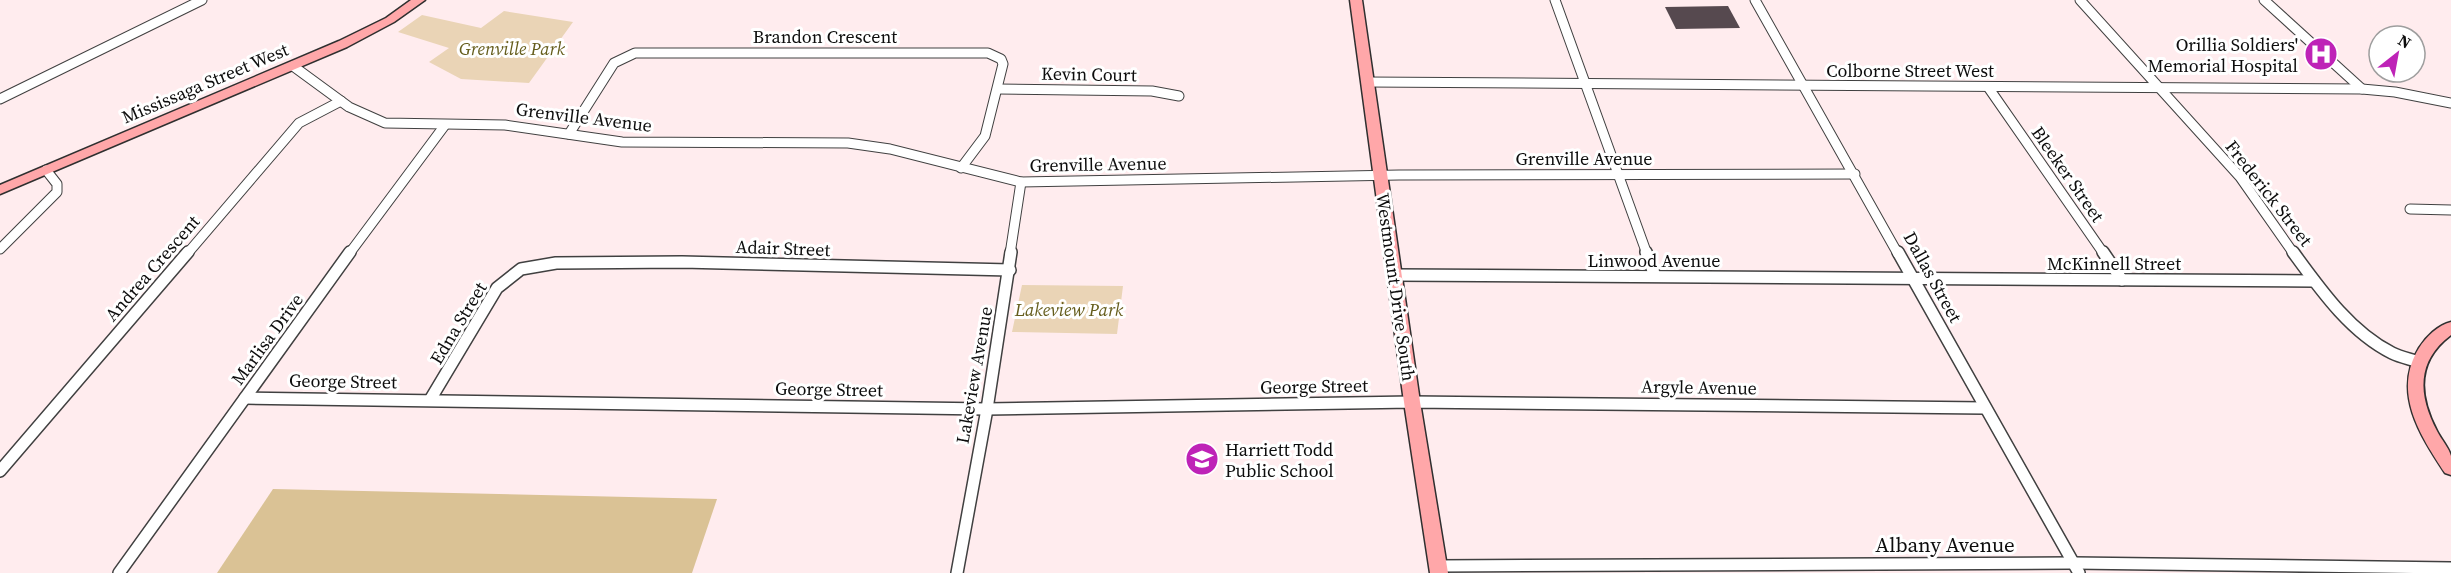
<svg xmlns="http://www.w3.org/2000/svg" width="2451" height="573" font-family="'Source Serif 4',serif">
<rect width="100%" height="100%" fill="#ffecee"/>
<g fill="#ead4b6">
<polygon points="504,11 573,22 529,83 461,79 429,62 449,48 398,32 422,15 481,28"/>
<polygon points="1022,285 1123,286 1117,334 1012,332"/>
</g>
<polygon fill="#dac295" points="273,489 717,499 692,573 217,573"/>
<polygon fill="#56494f" points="1728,6 1740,28 1676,29 1665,7"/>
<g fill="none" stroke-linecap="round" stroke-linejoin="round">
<g stroke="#404040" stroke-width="11">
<g id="street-far1">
<polyline points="1555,0 1647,254"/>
<polyline points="1755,0 1898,254"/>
<polyline points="2080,0 2240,177 2294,254"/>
<polyline points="2264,0 2362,89"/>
<polyline points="293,66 349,107 385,123 505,125 622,142 848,143 890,149 1021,182 1399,175 1855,174"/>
<polyline points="1367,82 2362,89 2395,92 2451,103"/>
<polyline points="1988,87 2104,254"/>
<polyline points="998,89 1152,91 1179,96"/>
<polyline points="0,99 202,0"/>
<polyline points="569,134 614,63 635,53 988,53 1001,59 1003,64 985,136 961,168"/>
<polyline points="2410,209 2451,210"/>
<polyline points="0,249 57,192 57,184 46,170"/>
<polyline points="187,254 299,123 341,101"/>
<polyline points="349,254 445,125"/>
<polyline points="1010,254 1021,182"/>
</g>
</g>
<g stroke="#404040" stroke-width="14">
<g id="street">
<polyline points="1646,252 1655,276"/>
<polyline points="1898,252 2079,573"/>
<polyline points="2103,252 2122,280"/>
<path d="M2293,252C2320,289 2350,332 2392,353C2400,357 2410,359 2419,362"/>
<polyline points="1395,275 2314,281"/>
<polyline points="245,398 987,409 1412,402 1985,408"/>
<polyline points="430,400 497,288 521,269 556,263 682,262 1010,270"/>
<polyline points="0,471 188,252"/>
<polyline points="1438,566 2074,563 2451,568"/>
<polyline points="119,573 350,252"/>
<polyline points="957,573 987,409 1011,252"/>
</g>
</g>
<g stroke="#2f2f2f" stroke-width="3">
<g id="secondary">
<polygon points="411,0 425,0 394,22 347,47 0,194 0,185 339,41 386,18"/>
<polygon points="1350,0 1362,0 1420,402 1448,573 1430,573 1404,402"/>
<path d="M2451,322V335C2416,361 2418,395 2437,431C2441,439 2449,448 2451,456C2451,461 2451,469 2451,475L2445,473C2420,435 2392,392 2419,348C2426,337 2438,325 2451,322Z"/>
</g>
</g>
<use href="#street-far1" stroke="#fff" stroke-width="9"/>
<use href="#street" stroke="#fff" stroke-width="11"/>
<use href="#secondary" fill="#ffa7a9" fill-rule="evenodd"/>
</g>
<defs>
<g id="hospital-disc" transform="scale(1.725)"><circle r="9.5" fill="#be23b7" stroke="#fff"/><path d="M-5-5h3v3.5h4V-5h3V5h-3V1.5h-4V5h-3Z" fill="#fff"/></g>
<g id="school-disc" transform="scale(1.725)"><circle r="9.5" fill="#be23b7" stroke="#fff"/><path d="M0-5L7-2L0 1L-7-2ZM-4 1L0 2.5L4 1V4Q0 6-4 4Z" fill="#fff"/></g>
</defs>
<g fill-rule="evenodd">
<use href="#hospital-disc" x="2321" y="54"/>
<use href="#school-disc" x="1202" y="459"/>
</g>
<g text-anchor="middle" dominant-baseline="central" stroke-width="6" stroke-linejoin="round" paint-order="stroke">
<g font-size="18" fill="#0d0d0d" stroke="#fff">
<text x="825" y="36">Brandon Crescent</text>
<text x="1910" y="70">Colborne Street West</text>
<text transform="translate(1089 74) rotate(1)">Kevin Court</text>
<text transform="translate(205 83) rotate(-23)">Mississaga Street West</text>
<text transform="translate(584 117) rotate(7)">Grenville Avenue</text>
<text x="1584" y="158">Grenville Avenue</text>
<text transform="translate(1098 164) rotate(-1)">Grenville Avenue</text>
<text transform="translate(2068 174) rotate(55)">Bleeker Street</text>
<text transform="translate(2269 193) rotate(52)">Frederick Street</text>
<text transform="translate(783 248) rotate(2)">Adair Street</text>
<text x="1654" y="260">Linwood Avenue</text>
<text x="2114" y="263">McKinnell Street</text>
<text transform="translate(152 268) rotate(-49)">Andrea Crescent</text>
<text transform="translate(1933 277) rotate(61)">Dallas Street</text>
<text transform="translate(1396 287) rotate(82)">Westmount Drive South</text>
<text transform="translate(458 323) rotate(-59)">Edna Street</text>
<text transform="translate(267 339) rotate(-54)">Marlisa Drive</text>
<text transform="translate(974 375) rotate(-80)">Lakeview Avenue</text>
<text transform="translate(343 381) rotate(1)">George Street</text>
<text transform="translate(1314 386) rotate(-1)">George Street</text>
<text transform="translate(1699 387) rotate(1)">Argyle Avenue</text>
<text transform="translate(829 389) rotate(1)">George Street</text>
</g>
<g font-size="18" fill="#0d0d0d" stroke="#fff" text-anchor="end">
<text x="2298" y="44">Orillia Soldiers'<tspan x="2298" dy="21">Memorial Hospital</tspan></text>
<text x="1225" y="449" text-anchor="start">Harriett Todd<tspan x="1225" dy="21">Public School</tspan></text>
</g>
<g font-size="18" font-style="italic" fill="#655d1c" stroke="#fff">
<text x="512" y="48">Grenville Park</text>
<text x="1069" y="309">Lakeview Park</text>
</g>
<g font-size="21" fill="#0d0d0d" stroke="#fff">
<text x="1945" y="544">Albany Avenue</text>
</g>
</g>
<g transform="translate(2397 54) rotate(31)"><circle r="28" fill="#ffffff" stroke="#9e9e9e" stroke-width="1.5"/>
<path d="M0-4.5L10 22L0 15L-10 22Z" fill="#be23b7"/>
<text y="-9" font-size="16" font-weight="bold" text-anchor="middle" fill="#0d0d0d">N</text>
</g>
</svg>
